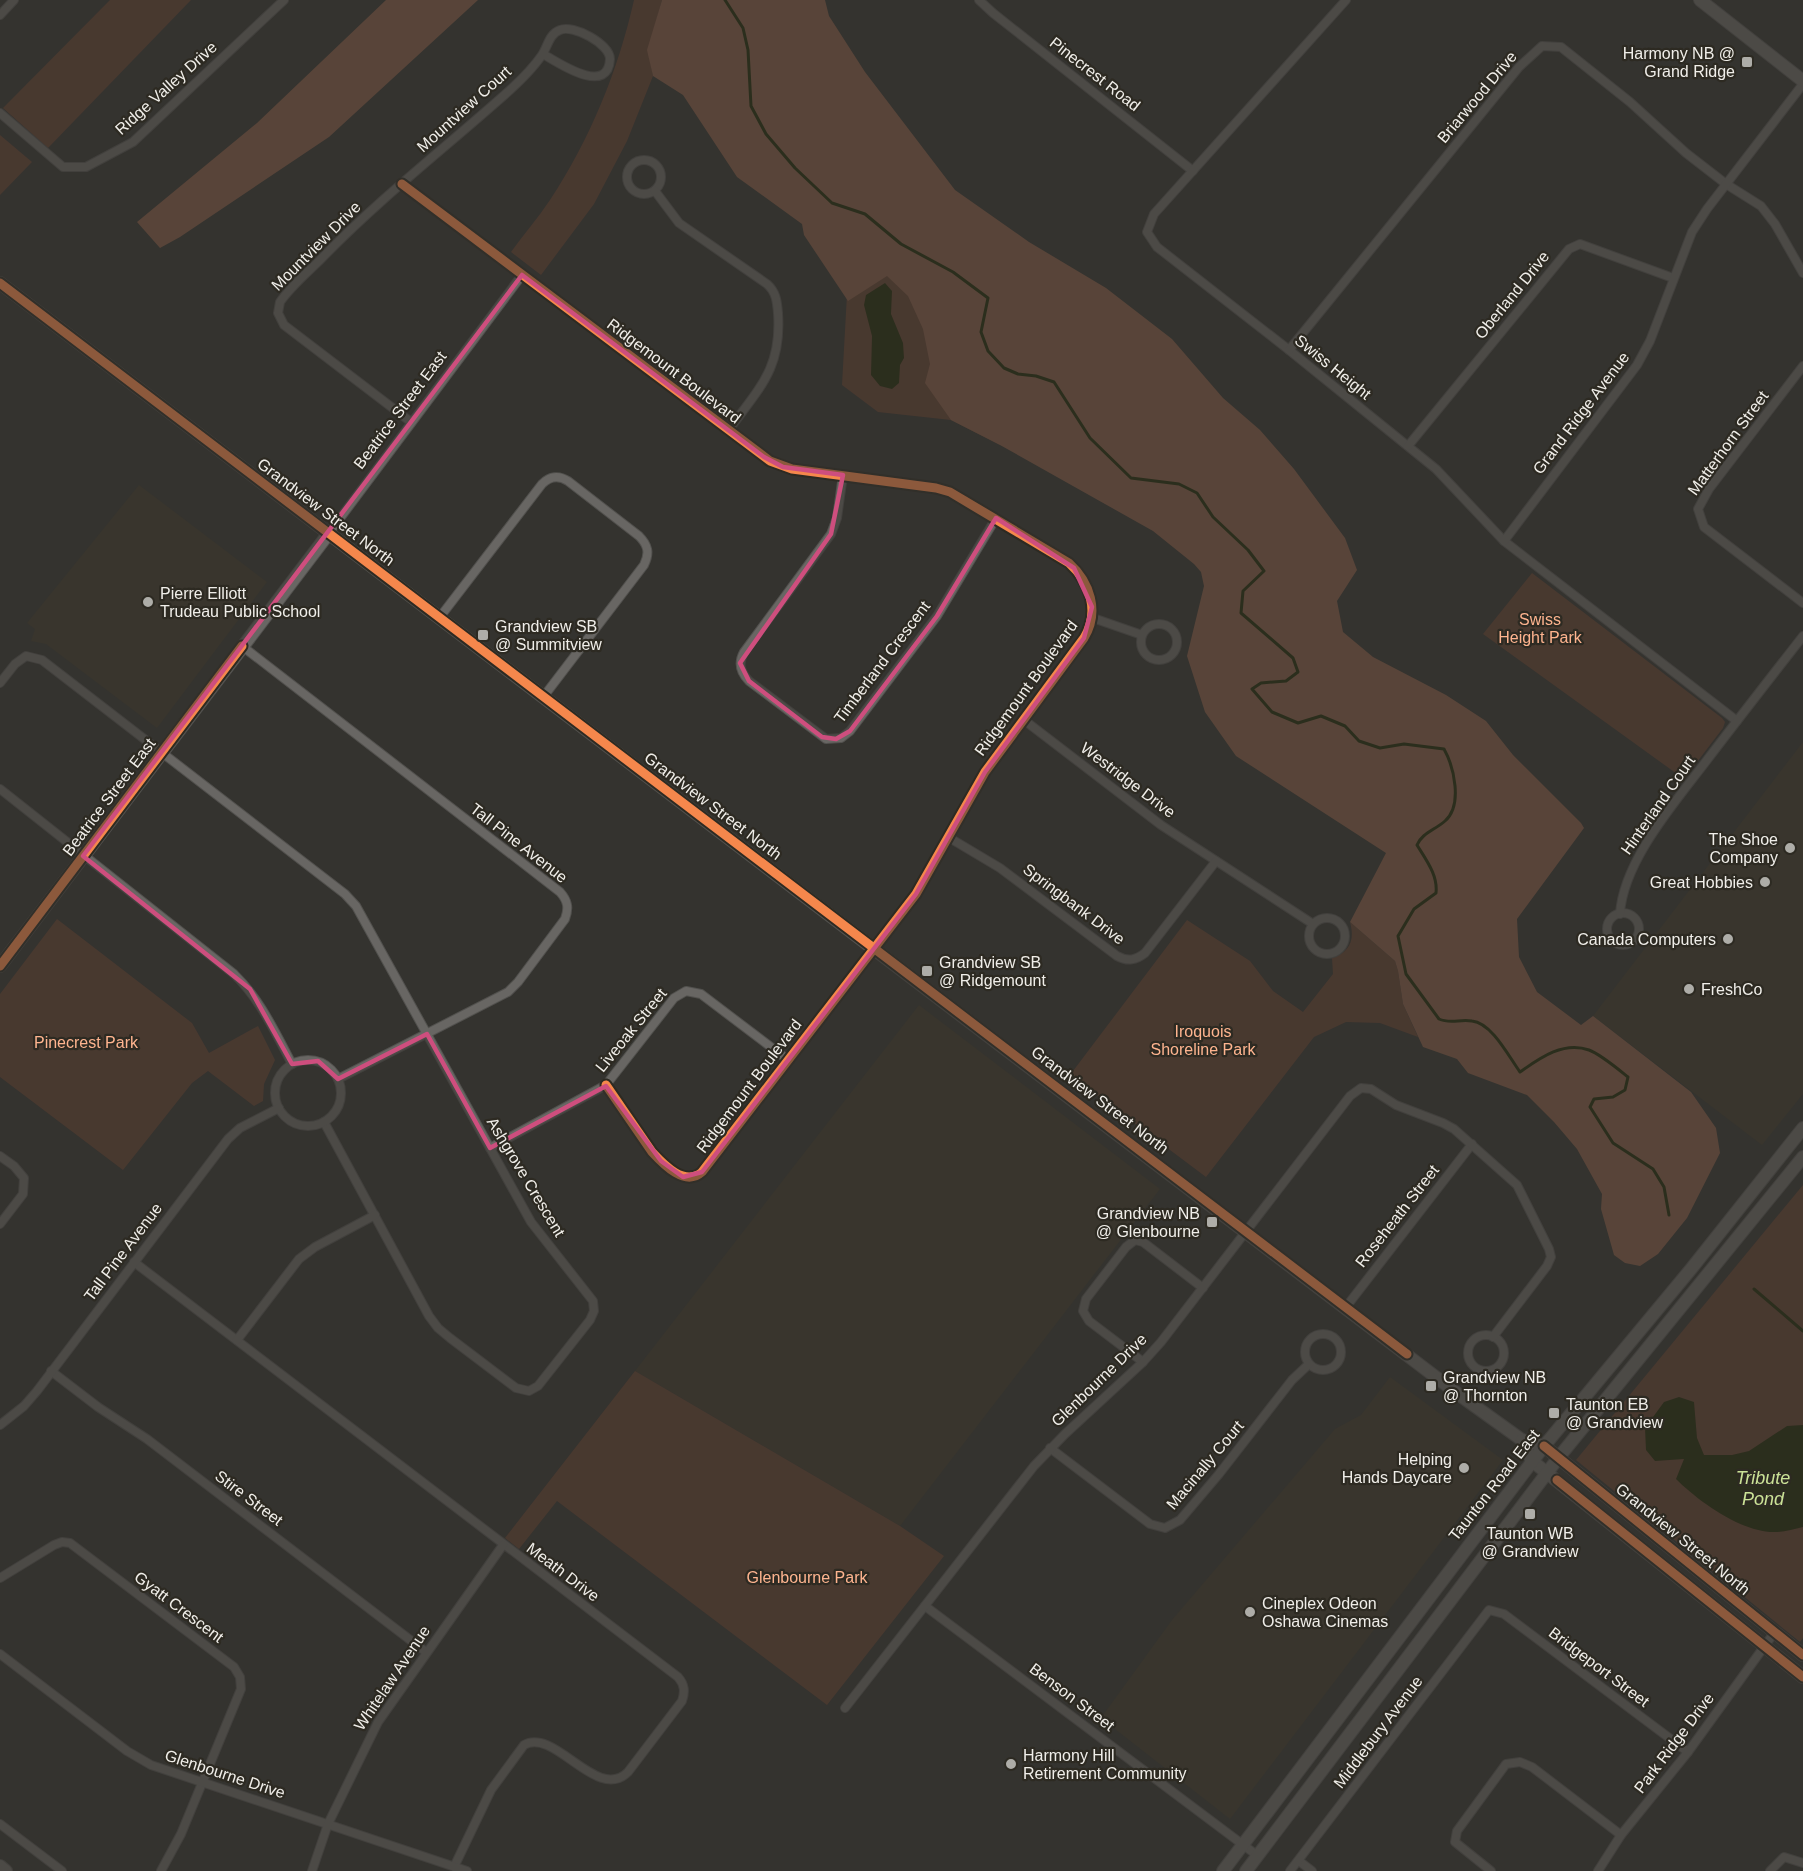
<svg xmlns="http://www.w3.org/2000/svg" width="1803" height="1871" font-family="Arial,sans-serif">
<rect width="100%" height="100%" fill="#34332f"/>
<g fill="#3e392c">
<polygon points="139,485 267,582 157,728 46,644 31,641 35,629 27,623"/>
<polygon points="1803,742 1803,1094 1762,1145 1593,1016"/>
<polygon points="919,1005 1160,1189 900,1526 635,1371"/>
<polygon points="1390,1377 1503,1460 1230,1819 1101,1718 1172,1620 1335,1429 1361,1415"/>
</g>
<g fill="#614030">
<polygon points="110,0 191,0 48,148 3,108"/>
<path d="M634,0H662L648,50L653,76L627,141L594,204L541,275L511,252C524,234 538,218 550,200C590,139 618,71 634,0Z"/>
<polygon points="0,135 32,162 0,195"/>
<polygon points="865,214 1000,445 951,420 878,412 842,385 849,258"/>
<polygon points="1532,573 1722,718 1725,722 1723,728 1684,779 1483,634"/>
<polygon points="57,919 192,1023 209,1053 258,1026 275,1060 264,1084 263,1101 254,1106 208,1071 192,1083 123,1170 0,1077 0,994"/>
<path d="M1187,920L1250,961L1273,991L1303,1012L1333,974L1332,958C1350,952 1355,940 1350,922L1395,961L1398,971L1403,1004L1418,1037L1380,1023L1346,1022L1314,1037L1206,1177L1070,1075Z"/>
<polygon points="1803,1185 1803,1638 1800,1642 1576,1460"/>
<polygon points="635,1371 900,1526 944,1556 827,1705 557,1501 519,1549 505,1538"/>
</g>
<g fill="#835a45">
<polygon points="386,0 478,0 329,137 180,237 160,248 137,222 257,123"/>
<polygon points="662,0 825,0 829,16 865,72 955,190 1029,242 1106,288 1172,339 1223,398 1260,430 1294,469 1345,538 1357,570 1337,601 1343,632 1373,657 1446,695 1486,721 1513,755 1581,823 1584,828 1517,919 1519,957 1537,992 1581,1025 1593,1016 1691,1092 1716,1128 1720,1153 1687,1218 1658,1254 1640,1266 1625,1263 1614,1255 1601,1209 1602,1194 1577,1149 1554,1122 1527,1095 1468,1073 1457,1059 1423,1047 1403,1004 1398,971 1395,961 1350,922 1386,853 1236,756 1205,712 1187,656 1204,586 1201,572 1194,564 1153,531 1000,445 951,420 925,383 930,364 923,329 908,296 887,276 848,301 804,235 802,224 737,177 683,95 653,76 647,50"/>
</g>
<g fill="#212808">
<polygon points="885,283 892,291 891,314 903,343 904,358 900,365 899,383 892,389 880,386 871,375 872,336 864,305 866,295"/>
<path d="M1679,1397L1694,1402L1697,1438L1704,1455H1732L1749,1451L1787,1426L1803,1425V1527C1794,1529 1784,1532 1775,1532C1742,1533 1698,1501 1676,1479L1684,1459L1655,1461L1646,1450L1645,1428L1664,1402Z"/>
</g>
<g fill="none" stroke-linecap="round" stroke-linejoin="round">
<g stroke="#212808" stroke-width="3">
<path d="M725,0L743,28L748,50L751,106L766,134L795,168L832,203L865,214L901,244L953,272L988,298L981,332L988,351L1004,368L1018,374L1036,376L1054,382L1090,438L1131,478L1179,484L1197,493L1213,517L1248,550L1264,571L1243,591L1241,613L1293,658L1298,672L1286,681L1261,683L1252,689L1272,712L1298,723L1321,716L1345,726L1359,741L1380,748L1404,744L1444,749C1454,767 1463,805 1445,821C1435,830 1422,833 1417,845C1426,860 1438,875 1436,893L1414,909L1398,936L1406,974L1439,1019C1450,1024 1460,1019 1472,1021C1492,1023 1509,1057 1520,1072C1540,1058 1563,1041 1589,1050C1600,1054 1618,1069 1628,1077L1625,1090L1613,1097L1594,1099L1590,1107L1613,1143L1653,1169L1664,1187L1669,1215"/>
<polyline points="1754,1289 1803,1331"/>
</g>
<g stroke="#52514e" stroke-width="10">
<g id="street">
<polyline points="979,0 993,13 1193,171"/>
<polyline points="1346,0 1154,214 1147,232 1157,247 1289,350 1436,469 1504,541 1737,721"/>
<polyline points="0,15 14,0"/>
<polyline points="0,113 63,167 86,167 133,142 284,0"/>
<circle cx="644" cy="177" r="17"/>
<path d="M402,184L770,461L792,469L936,488L950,492L1069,563C1090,582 1100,612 1084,638L985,772L916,894L702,1172C685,1187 664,1165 652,1152L606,1085"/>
<path d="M655,191L679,223L767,284C776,292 777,301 778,313C782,369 759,388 728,431"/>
<polyline points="1289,350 1519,67 1542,46 1561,47 1630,102 1686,153 1726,184 1761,206 1775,224 1803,273"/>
<polyline points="1803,366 1709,489 1698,509 1704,527 1803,603"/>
<path d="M411,422L284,325L278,313L280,302C291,286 308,272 321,259C377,201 441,151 501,98C516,85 531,71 542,55C548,46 549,34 560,30C573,24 610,44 610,59C608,97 557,62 543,54"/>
<polyline points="1408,446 1569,249 1580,244 1673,278"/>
<path d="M843,475L837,518L831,534L744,652C738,663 740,672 749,681L826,739L841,738L850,731L937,616L996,518"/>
<polyline points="329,533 522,275"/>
<polyline points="1504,541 1637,365 1650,341 1692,232 1707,209 1803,84"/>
<path d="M440,617L542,484C550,476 559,475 568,481L639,536C648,545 650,553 644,565L544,696"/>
<polyline points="1093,618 1142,635"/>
<circle cx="1159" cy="642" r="18"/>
<path d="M242,646L560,892C568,901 569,908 565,919L518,982L508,992L338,1079"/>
<polyline points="0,683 15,664 26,656 42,660 345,894 356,906 531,1222 593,1301 594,1311 590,1320 538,1386 529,1391 516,1388 450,1338 438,1328 429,1316 324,1122"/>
<polyline points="1024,720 1161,825 1313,924"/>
<path d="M0,789L234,974C260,999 275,1032 292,1064"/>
<path d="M948,837L1000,868L1117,956C1128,962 1136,960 1145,953L1216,861"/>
<circle cx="1623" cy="929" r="16"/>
<path d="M1620,914C1623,861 1676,801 1707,760C1739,718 1771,677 1803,636"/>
<circle cx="1327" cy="936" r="18"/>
<circle cx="308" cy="1093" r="33"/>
<polyline points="490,1148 606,1085 674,998 686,991 701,994 788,1060"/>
<polyline points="0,1156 14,1166 24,1178 23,1194 0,1224"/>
<path d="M134,1262L678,1677C685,1685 685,1692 682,1701L628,1772C597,1803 555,1727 524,1745L491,1790L454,1867"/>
<polyline points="1346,1307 1472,1144"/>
<circle cx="1323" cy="1352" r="18"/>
<circle cx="1486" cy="1353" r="18"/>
<polyline points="237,1340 299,1259 315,1247 375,1215"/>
<polyline points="1143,1362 1089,1321 1083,1311 1086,1299 1126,1247 1135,1240 1143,1242 1203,1288"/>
<polyline points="51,1371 98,1407 147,1439 426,1652"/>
<polyline points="0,1425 24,1406 37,1391 228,1139 240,1128 279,1108"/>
<polyline points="1050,1448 1150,1524 1165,1528 1180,1520 1219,1474 1292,1380 1309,1364"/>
<polyline points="0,1578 54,1545 62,1542 70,1543 234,1667 240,1677 241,1689 181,1834 161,1871"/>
<polyline points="925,1606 1258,1856"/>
<polyline points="0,1654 127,1751 151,1765 467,1871"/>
<polyline points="845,1708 1034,1466 1065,1434 1143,1362 1161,1342 1350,1096 1361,1088 1371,1089 1396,1105 1443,1123 1454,1129 1517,1185 1549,1249 1551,1257 1547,1266 1493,1337"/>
<polyline points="0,1824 62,1871"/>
<polyline points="1299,1861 1312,1871"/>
<polyline points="312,1871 328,1824 378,1722 503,1545"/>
<polyline points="1290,1871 1489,1610 1504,1614 1688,1752"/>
<polyline points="1491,1871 1455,1842 1457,1831 1506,1764 1520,1762 1532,1767 1621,1835"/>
<polyline points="1598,1871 1621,1835 1688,1752 1774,1633"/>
<polyline points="1770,1871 1784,1857 1803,1863"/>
</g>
</g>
<g stroke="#52514e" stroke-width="14">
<g id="secondary">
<polyline points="1700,0 1803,81"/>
<polyline points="0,283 1458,1394 1522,1440 1544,1446 1803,1655"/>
<polyline points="0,966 329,533"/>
<polyline points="1522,1440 1532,1461 1803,1677"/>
<polyline points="0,1866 6,1871"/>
<polyline points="1223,1871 1544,1446 1691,1269 1803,1128"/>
<polyline points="1246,1871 1559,1457 1803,1157"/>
</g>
</g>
<use href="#street" stroke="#686663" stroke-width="8"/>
<use href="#secondary" stroke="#686663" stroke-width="12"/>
<g stroke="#2d2a22" stroke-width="13">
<g id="cycleway">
<path d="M402,184L770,461L792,469L936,488L950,492L1069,563C1090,582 1100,612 1084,638L985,772L916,894L702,1172C685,1187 664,1165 652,1152L606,1085"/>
<polyline points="0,283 1407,1354"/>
<polyline points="0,966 242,646"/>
<polyline points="1544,1446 1803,1655"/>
<polyline points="1557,1480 1803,1677"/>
</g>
</g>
<use href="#cycleway" stroke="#f5874c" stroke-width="9"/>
</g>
<path d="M0 0H1803V1871H0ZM522,275L764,457L783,467L843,475L831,534L740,663L749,681L822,737L836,739L850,731L937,616L996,518L1074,568L1092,607L1084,638L985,772L916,894L702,1172L683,1177L661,1161L606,1086L490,1148L427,1034L338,1079L318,1061L292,1064L250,989L83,856Z" fill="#34332f" fill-opacity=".55" fill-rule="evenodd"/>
<path fill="none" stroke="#ce4e7e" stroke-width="4.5" stroke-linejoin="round" d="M522,275L764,457L783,467L843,475L831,534L740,663L749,681L822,737L836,739L850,731L937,616L996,518L1074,568L1092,607L1084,638L985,772L916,894L702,1172L683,1177L661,1161L606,1086L490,1148L427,1034L338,1079L318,1061L292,1064L250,989L83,856Z"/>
<g fill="#aeada8" stroke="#2d2a22" stroke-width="2">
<rect x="1741" y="56" width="12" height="12" rx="3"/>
<circle cx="148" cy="602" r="6"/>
<rect x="477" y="629" width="12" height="12" rx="3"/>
<circle cx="1790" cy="848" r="6"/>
<circle cx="1765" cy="882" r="6"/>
<circle cx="1728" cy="939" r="6"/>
<rect x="921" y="965" width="12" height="12" rx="3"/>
<circle cx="1689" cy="989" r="6"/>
<rect x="1206" y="1216" width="12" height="12" rx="3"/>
<rect x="1425" y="1380" width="12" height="12" rx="3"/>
<rect x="1548" y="1407" width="12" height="12" rx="3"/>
<circle cx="1464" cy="1468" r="6"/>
<rect x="1524" y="1508" width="12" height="12" rx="3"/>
<circle cx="1250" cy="1612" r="6"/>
<circle cx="1011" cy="1764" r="6"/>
</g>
<g text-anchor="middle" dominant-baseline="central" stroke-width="4.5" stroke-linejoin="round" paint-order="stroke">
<g font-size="16" fill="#f0eee9" stroke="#2d2a22" text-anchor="start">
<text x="1735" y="53" text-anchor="end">Harmony NB @<tspan x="1735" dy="18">Grand Ridge</tspan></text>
<text x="160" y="593">Pierre Elliott<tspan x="160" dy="18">Trudeau Public School</tspan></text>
<text x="495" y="626">Grandview SB<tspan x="495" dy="18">@ Summitview</tspan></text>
<text x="1778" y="839" text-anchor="end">The Shoe<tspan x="1778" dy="18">Company</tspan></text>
<text x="1753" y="882" text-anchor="end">Great Hobbies</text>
<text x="1716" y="939" text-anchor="end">Canada Computers</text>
<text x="939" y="962">Grandview SB<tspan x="939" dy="18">@ Ridgemount</tspan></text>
<text x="1701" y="989">FreshCo</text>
<text x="1200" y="1213" text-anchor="end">Grandview NB<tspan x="1200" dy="18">@ Glenbourne</tspan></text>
<text x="1443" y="1377">Grandview NB<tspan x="1443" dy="18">@ Thornton</tspan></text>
<text x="1566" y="1404">Taunton EB<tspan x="1566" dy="18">@ Grandview</tspan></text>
<text x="1452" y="1459" text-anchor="end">Helping<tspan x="1452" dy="18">Hands Daycare</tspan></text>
<text x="1530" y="1533" text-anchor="middle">Taunton WB<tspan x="1530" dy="18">@ Grandview</tspan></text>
<text x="1262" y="1603">Cineplex Odeon<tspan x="1262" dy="18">Oshawa Cinemas</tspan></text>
<text x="1023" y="1755">Harmony Hill<tspan x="1023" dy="18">Retirement Community</tspan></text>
</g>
<g font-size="16" fill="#f0eee9" stroke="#2d2a22">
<text transform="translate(1095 74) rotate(38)">Pinecrest Road</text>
<text transform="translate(166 88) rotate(-42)">Ridge Valley Drive</text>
<text transform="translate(1477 97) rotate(-50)">Briarwood Drive</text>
<text transform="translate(464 109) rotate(-42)">Mountview Court</text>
<text transform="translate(316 246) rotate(-45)">Mountview Drive</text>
<text transform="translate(1512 295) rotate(-51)">Oberland Drive</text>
<text transform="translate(1333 367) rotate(39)">Swiss Height</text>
<text transform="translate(674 371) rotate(37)">Ridgemount Boulevard</text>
<text transform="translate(400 410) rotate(-53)">Beatrice Street East</text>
<text transform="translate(1581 413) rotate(-53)">Grand Ridge Avenue</text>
<text transform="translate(1728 443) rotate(-54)">Matterhorn Street</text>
<text transform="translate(326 512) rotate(37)">Grandview Street North</text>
<text transform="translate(882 662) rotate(-53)">Timberland Crescent</text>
<text transform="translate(1026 688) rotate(-54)">Ridgemount Boulevard</text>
<text transform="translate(1128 780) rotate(37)">Westridge Drive</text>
<text transform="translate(109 797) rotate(-53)">Beatrice Street East</text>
<text transform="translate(1658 805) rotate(-55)">Hinterland Court</text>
<text transform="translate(713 806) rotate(37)">Grandview Street North</text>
<text transform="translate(519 843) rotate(38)">Tall Pine Avenue</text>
<text transform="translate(1074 904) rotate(37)">Springbank Drive</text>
<text transform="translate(631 1030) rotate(-51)">Liveoak Street</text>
<text transform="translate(749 1086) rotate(-53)">Ridgemount Boulevard</text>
<text transform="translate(1100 1100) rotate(37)">Grandview Street North</text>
<text transform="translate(526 1177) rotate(59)">Ashgrove Crescent</text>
<text transform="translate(1397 1216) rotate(-52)">Roseheath Street</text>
<text transform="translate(123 1252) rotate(-53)">Tall Pine Avenue</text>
<text transform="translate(1099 1380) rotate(-44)">Glenbourne Drive</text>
<text transform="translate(1205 1465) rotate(-50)">Macinally Court</text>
<text transform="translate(1494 1485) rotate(-52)">Taunton Road East</text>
<text transform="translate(249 1498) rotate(37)">Stire Street</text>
<text transform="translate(1683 1539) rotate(39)">Grandview Street North</text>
<text transform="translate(563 1572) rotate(37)">Meath Drive</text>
<text transform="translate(179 1607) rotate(37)">Gyatt Crescent</text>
<text transform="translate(1599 1667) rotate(37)">Bridgeport Street</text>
<text transform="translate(392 1678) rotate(-56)">Whitelaw Avenue</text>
<text transform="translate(1072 1697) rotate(37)">Benson Street</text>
<text transform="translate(1378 1732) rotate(-53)">Middlebury Avenue</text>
<text transform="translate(1674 1743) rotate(-53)">Park Ridge Drive</text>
<text transform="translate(225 1774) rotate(18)">Glenbourne Drive</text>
</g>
<g font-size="16" fill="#feb48f" stroke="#2d2a22">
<text x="1540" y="619">Swiss<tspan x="1540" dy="18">Height Park</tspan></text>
<text x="1203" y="1031">Iroquois<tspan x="1203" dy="18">Shoreline Park</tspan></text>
<text x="86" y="1042">Pinecrest Park</text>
<text x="807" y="1577">Glenbourne Park</text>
</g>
<g font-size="18" font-style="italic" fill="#cbe297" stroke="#2d2a22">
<text x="1763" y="1478">Tribute<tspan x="1763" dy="21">Pond</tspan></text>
</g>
</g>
</svg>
